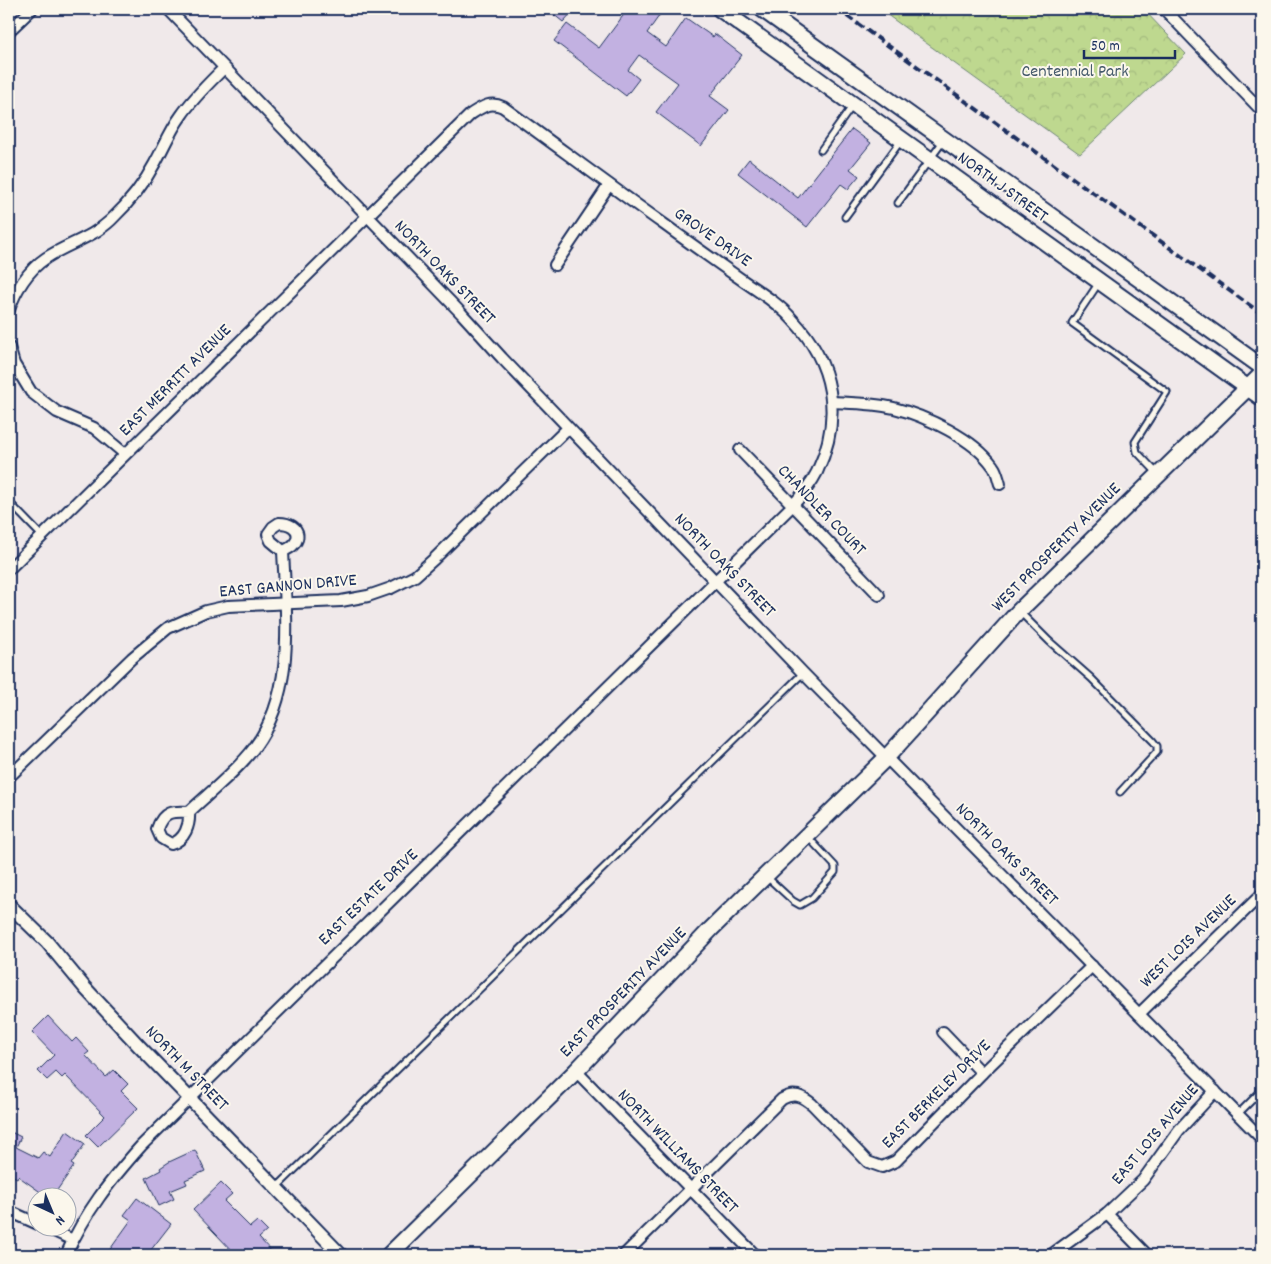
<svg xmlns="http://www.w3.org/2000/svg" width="1271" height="1264" font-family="Dekko,sans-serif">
<defs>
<pattern id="forest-crowns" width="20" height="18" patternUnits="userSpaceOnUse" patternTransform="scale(1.25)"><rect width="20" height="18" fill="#bed88f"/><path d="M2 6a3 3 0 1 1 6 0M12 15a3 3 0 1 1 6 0" fill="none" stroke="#a3ba7e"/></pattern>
</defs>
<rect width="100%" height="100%" fill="#f0e9ea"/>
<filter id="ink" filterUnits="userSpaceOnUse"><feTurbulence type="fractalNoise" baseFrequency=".02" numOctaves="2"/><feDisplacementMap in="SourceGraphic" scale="10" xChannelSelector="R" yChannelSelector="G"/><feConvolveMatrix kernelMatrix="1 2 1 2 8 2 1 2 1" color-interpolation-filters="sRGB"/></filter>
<g filter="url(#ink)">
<polygon fill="url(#forest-crowns)" stroke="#6c8476" points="879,9 1143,9 1186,54 1080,154"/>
<g fill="#c2b1e1" stroke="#1b2f5e">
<polygon points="547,9 575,9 563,22"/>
<polygon points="628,9 664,9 647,33 666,47 686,18 713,37 715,34 742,55 710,96 729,110 701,146 656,112 678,83 639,55 628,70 639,79 626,96 554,41 567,24 599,48"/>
<polygon points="852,129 871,143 850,169 859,176 848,189 841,184 807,227 738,173 749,159 798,198"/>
<polygon points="48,1016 72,1042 76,1038 89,1052 85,1055 106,1077 114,1070 128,1084 121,1091 138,1108 98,1147 86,1135 105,1116 65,1075 62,1078 56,1072 47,1080 38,1071 54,1055 32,1032"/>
<polygon points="9,1131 21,1137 16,1147 38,1158 43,1152 50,1157 67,1131 85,1144 71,1164 74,1166 53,1196 46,1196 18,1176 17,1178 9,1174"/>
<polygon points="195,1150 205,1171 185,1180 187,1184 170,1191 174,1199 159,1206 146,1178 161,1170 160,1168 169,1162"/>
<polygon points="221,1183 232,1194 224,1201 250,1227 257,1221 267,1231 259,1238 275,1255 236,1255 193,1210"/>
<polygon points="137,1198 171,1224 147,1255 106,1255 131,1220 124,1215"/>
</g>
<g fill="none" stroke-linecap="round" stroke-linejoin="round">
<g stroke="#1b2f5e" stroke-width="9">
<g id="service">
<polyline points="821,150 853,105"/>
<polyline points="898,203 944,140"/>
<polyline points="845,217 900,142"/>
<polyline points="1098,284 1072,323 1167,392 1135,442 1137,452 1157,473"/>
<polyline points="9,502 42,536"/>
<polyline points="1020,612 1049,641 1091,678 1153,741 1157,746 1157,752 1120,792"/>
<polyline points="767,877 793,901 800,905 812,898 835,872 835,866 807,836"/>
<polyline points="1238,1114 1262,1090"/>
<polyline points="276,1188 803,673"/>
</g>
</g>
<g stroke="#1b2f5e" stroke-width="14">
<g id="minor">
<polyline points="168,9 462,314 502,358 803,673 1262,1139"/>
<polyline points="1164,9 1262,111"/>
<polyline points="9,31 32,9"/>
<polyline points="555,265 609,185"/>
<path d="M9,310C15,291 28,270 46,258C67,244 92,238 111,220C129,203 144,184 155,163C164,147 170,131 181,116C193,98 209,83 224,68"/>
<polyline points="9,347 14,364 31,392 57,412 94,428 125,454"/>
<path d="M832,402C853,403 874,403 894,408C926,416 974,439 993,466C997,471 998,478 1000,484"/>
<polyline points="740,450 879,595"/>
<path d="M279,523C302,523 304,544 283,551L271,541L268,534L273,527Z"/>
<path d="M9,569L471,114C482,107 490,101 503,107C557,146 610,186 665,225C691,244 718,263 745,282C761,293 779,304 792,319C834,363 843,417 817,472C811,484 802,495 793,505L141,1146C109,1182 86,1211 66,1255"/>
<polyline points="9,777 132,658 168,628 206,611 228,606 341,601 368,596 391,588 415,576 434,559 568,428"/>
<path d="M189,812C190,825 185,840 171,844L161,838L157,829C163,811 172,811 189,812C209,793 238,770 254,748C296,692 286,616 283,551"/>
<polyline points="1139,1014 1262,894"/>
<polyline points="943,1032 982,1073"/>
<polyline points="576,1071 755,1255"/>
<polyline points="9,1211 38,1224"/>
<polyline points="1107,1214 1147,1255"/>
<polyline points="43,1226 73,1240"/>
<path d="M624,1255L782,1099C794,1092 802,1096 812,1104L868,1162L882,1167L896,1161L982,1073L1092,966"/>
<polyline points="1051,1255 1107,1214 1143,1180 1179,1130 1215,1091"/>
</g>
</g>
<g stroke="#1b2f5e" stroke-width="16">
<polyline id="tertiary" points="9,905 47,942 85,988 139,1046 341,1255"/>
</g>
<g stroke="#1b2f5e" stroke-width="19">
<g id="secondary">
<polyline points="720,9 1262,398"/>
<polyline points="762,9 1262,367"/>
<polyline points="389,1255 576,1071 711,929 887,757 1019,611 1262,374"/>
</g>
</g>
<use href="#service" stroke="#fbf7ec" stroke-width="5"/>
<use href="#minor" stroke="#fbf7ec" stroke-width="10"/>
<use href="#tertiary" stroke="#fbf7ec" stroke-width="12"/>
<use href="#secondary" stroke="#fbf7ec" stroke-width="15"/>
<polyline stroke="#1b2f5e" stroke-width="4" stroke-dasharray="8 4" stroke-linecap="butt" points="837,9 1262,314"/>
</g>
</g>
<g text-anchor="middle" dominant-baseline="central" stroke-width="4" stroke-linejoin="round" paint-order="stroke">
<g font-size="18" fill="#44596a" stroke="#fbf7ec">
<text x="1075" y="72">Centennial Park</text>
</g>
<g font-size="18" fill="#1b2f5e" stroke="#fbf7ec">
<text transform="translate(1002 188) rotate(36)">NORTH J STREET</text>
<text transform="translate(712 238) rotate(35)">GROVE DRIVE</text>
<text transform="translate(444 273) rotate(46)">NORTH OAKS STREET</text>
<text transform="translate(176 381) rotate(-45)">EAST MERRITT AVENUE</text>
<text transform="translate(821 511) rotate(46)">CHANDLER COURT</text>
<text transform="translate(1057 548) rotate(-45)">WEST PROSPERITY AVENUE</text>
<text transform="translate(724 566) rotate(46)">NORTH OAKS STREET</text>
<text transform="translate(288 587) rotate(-5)">EAST GANNON DRIVE</text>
<text transform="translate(1006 855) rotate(45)">NORTH OAKS STREET</text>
<text transform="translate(369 898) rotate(-44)">EAST ESTATE DRIVE</text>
<text transform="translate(1189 942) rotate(-44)">WEST LOIS AVENUE</text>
<text transform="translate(624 993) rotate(-46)">EAST PROSPERITY AVENUE</text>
<text transform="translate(186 1069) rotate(46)">NORTH M STREET</text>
<text transform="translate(937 1095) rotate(-45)">EAST BERKELEY DRIVE</text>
<text transform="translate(1156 1135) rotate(-50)">EAST LOIS AVENUE</text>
<text transform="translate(677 1152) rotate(46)">NORTH WILLIAMS STREET</text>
</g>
</g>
<rect width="1271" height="1264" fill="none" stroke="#fbf7ec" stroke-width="30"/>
<rect x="15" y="15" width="1241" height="1234" fill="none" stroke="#1b2f5e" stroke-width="2" filter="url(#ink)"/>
<g transform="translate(52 1212) rotate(136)"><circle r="24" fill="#fbf7ec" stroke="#a1a7b3"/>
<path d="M0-4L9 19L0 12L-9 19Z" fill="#1b2f5e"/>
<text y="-8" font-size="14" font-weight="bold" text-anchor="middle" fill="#1b2f5e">N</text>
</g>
<path d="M1084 50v8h91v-8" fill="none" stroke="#1b2f5e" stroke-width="2.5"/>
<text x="1091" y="50" font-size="15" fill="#1b2f5e" stroke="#fbf7ec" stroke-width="4" paint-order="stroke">50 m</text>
</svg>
